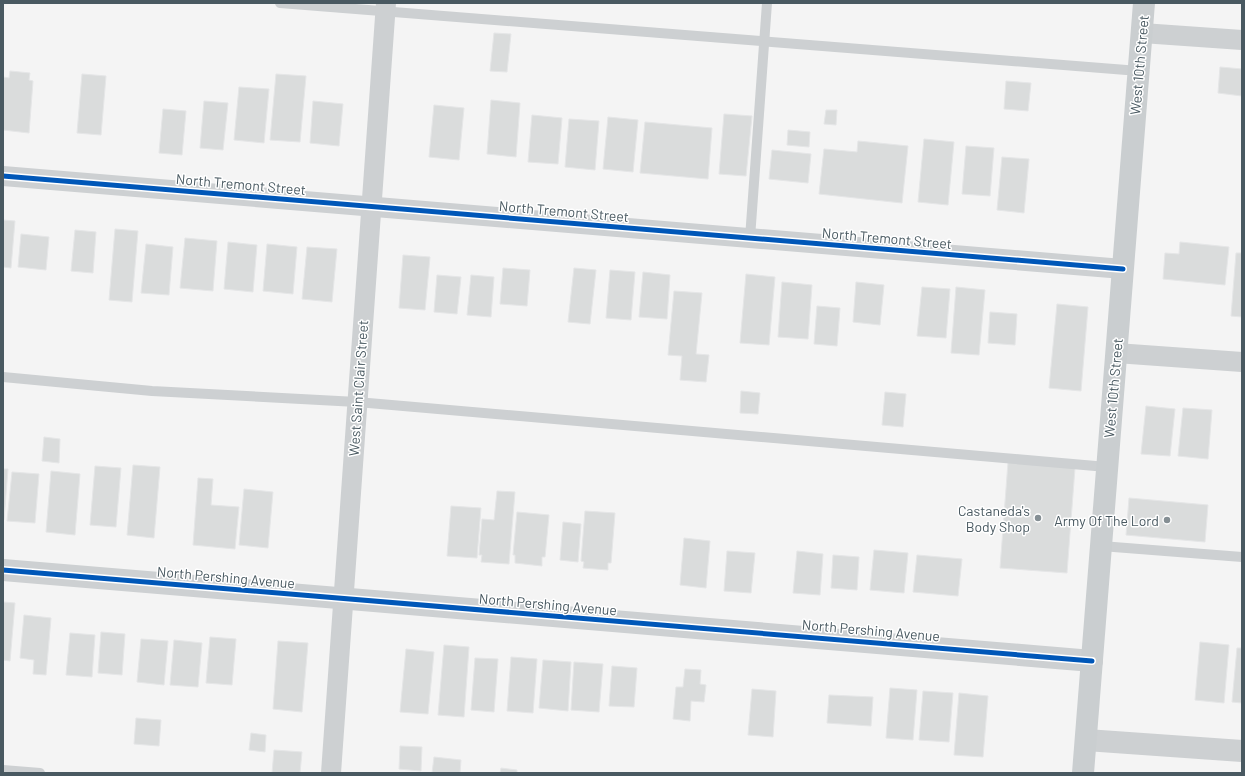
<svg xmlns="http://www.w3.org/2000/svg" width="1245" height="776" font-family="Barlow,sans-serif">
<rect width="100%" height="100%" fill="#f4f4f4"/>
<g fill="#dadcdc" stroke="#e5e6e7">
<polygon points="494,33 511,34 507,72 490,71"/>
<polygon points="1220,67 1242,69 1242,96 1218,93"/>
<polygon points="10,71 30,73 29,80 33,81 29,133 3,130 3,77 9,78"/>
<polygon points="82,74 106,76 101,135 77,133"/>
<polygon points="276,74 306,76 300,142 270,140"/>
<polygon points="1006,81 1031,83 1028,111 1004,109"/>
<polygon points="239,87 269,89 264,143 234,140"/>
<polygon points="491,100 520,103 516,157 487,154"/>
<polygon points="204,101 228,103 223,150 200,148"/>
<polygon points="313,101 343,104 339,146 310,143"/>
<polygon points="434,105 464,108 459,160 429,157"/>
<polygon points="163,109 186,111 182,155 159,153"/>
<polygon points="826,110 837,110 836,125 824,124"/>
<polygon points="724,114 752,116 746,176 719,174"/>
<polygon points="532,115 562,118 558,164 528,162"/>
<polygon points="608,117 638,120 633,172 603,169"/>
<polygon points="569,119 599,121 595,170 565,167"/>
<polygon points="645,122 712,128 708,179 640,173"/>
<polygon points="788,130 810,132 809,147 787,145"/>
<polygon points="924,139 954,142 948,205 918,202"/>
<polygon points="858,141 908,146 902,203 819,194 824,149 857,152"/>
<polygon points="966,146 994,148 990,196 962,194"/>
<polygon points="772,150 811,154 808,183 769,179"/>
<polygon points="1002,157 1029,159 1024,213 997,210"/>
<polygon points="3,220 15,221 11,268 3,267"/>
<polygon points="115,229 138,231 132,302 109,300"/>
<polygon points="75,230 96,232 93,273 71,271"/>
<polygon points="21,234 49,237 46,270 18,267"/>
<polygon points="185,238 217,241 213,291 180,288"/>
<polygon points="228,242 257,245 253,292 224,289"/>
<polygon points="1180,242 1229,247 1225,285 1163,279 1165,253 1179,254"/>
<polygon points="146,244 173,247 169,295 141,293"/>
<polygon points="267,244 297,247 293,294 263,291"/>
<polygon points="307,247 337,249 332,302 302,299"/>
<polygon points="1236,253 1242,253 1242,317 1231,316"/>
<polygon points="403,255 430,257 425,310 399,308"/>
<polygon points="503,268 530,270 527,306 500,304"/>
<polygon points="574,268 596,270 590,324 568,322"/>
<polygon points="610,270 635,272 631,320 606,318"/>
<polygon points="643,272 670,275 667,319 639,317"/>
<polygon points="746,274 775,277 769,345 740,343"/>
<polygon points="437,275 461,277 457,314 434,312"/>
<polygon points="471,275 494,277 491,317 467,315"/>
<polygon points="782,282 812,285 808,339 778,337"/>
<polygon points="856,282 884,285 880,325 853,322"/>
<polygon points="922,287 950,289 946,338 917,336"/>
<polygon points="956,287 985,290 979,355 951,353"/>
<polygon points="674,291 702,293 696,354 709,355 706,382 680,380 682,356 668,355"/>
<polygon points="1057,304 1088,307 1081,391 1049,388"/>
<polygon points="817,306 840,308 837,346 814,344"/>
<polygon points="990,312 1017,314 1015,345 988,343"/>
<polygon points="741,391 760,393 758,414 740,413"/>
<polygon points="885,392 906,394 903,427 882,425"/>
<polygon points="1146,406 1175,409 1170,456 1141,454"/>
<polygon points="1183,408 1212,410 1208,459 1178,456"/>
<polygon points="44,437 60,439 59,463 42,461"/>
<polygon points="1008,462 1075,468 1067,573 1000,568"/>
<polygon points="133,465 160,467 154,538 127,535"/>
<polygon points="95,466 121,468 116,527 90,525"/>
<polygon points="3,469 8,469 4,520 3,520"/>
<polygon points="51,471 80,474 75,535 46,532"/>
<polygon points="12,472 39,474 35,523 7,521"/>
<polygon points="198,478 213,479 211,505 239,507 235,549 193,545"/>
<polygon points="244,489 273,492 268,548 239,545"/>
<polygon points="497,491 515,492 509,564 481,562 482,555 479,555 482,519 494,520"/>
<polygon points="1129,498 1208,505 1205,542 1126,535"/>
<polygon points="451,506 481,508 477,558 447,556"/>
<polygon points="585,511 615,513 611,563 608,563 608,570 583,568 584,562 581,561"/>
<polygon points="517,512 549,515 545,557 542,557 542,566 515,563 515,555 513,555"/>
<polygon points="563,522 581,524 578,562 560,560"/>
<polygon points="684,538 710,541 706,588 680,585"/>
<polygon points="874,550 908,553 904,593 870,590"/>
<polygon points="727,551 755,553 751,593 724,591"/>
<polygon points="797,551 823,554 820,595 793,593"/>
<polygon points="833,555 859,557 857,590 831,588"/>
<polygon points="917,555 962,559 958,596 913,592"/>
<polygon points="3,602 15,603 10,661 3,660"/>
<polygon points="24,615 51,618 46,675 33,674 34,660 20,658"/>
<polygon points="101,632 125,634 122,675 98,673"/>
<polygon points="70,633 95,635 92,677 66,675"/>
<polygon points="210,637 236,639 232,685 206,683"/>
<polygon points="141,639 168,641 164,685 137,682"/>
<polygon points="174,640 202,643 198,687 170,685"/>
<polygon points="278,641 308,643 302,712 273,709"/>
<polygon points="1200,642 1229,645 1224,703 1195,700"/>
<polygon points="444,645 469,647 464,717 438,715"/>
<polygon points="1237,648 1242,648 1242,703 1232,702"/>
<polygon points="406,649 434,652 428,714 400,712"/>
<polygon points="511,657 537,659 533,713 507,711"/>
<polygon points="475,658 498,659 494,712 471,710"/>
<polygon points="543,660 571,662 568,711 539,708"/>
<polygon points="574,662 603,664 599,712 571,710"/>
<polygon points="612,666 637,668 634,707 609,706"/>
<polygon points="685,669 701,670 700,684 706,685 704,702 691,701 690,721 673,719 676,687 683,687"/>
<polygon points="890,688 917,690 913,740 886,738"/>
<polygon points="752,689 776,691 773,737 748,735"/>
<polygon points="923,691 953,693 949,742 919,740"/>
<polygon points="959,693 988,696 983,757 954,755"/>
<polygon points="829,695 873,697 871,726 827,723"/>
<polygon points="136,718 161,720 159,746 134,744"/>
<polygon points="251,733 266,735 265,752 249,750"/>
<polygon points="400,746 422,747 421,771 399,769"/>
<polygon points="274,750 302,752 300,773 272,773"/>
<polygon points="434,757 461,760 460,773 432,773"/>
<polygon points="501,768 517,770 517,773 500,773"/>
</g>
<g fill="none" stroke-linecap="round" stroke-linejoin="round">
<g stroke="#cdd0d2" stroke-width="10">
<polyline points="280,3 1139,71"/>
<polyline points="750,238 767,3"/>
<polyline points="3,377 152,391 357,402 1107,467"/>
<polyline points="1101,546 1242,557"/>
<polyline points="3,770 40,773"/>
</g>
<g stroke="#cdd0d2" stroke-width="20">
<polyline points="1142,33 1242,40"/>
<polyline points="3,176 1123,269"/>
<polyline points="1116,353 1242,362"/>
<polyline points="331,773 386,3"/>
</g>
<g stroke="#cdd0d2" stroke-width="22">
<polyline points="3,570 1092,661"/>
<polyline points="1086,740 1242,751"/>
</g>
<polyline stroke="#caced0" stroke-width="22" points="1083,773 1144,3"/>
<g stroke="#fff" stroke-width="8">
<g id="cycleway">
<polyline points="3,176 1123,269"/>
<polyline points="3,570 1092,661"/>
</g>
</g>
<use href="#cycleway" stroke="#0057b8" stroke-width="5"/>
</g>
<g fill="#858f94" stroke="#fff" stroke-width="1.5">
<circle cx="1038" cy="518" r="4"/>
<circle cx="1167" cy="520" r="4"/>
</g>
<g text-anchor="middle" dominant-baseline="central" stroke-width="3" stroke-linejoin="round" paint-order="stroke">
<g font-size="14" fill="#495961" stroke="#fff">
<text transform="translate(1139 65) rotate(-85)">West 10th Street</text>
<text transform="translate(241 184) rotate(5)">North Tremont Street</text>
<text transform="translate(564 211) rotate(5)">North Tremont Street</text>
<text transform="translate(887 238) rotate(5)">North Tremont Street</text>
<text transform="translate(358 388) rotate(-86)">West Saint Clair Street</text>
<text transform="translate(1113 388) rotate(-85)">West 10th Street</text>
<text transform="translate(226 577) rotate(5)">North Pershing Avenue</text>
<text transform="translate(548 604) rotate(5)">North Pershing Avenue</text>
<text transform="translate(871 630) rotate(5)">North Pershing Avenue</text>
</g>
<g font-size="14" fill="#495961" stroke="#fff" text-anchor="end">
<text x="1030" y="510">Castaneda's<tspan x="1030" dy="16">Body Shop</tspan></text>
<text x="1159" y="520">Army Of The Lord</text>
</g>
</g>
<rect width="1245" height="776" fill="none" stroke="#495961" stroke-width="8"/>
</svg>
